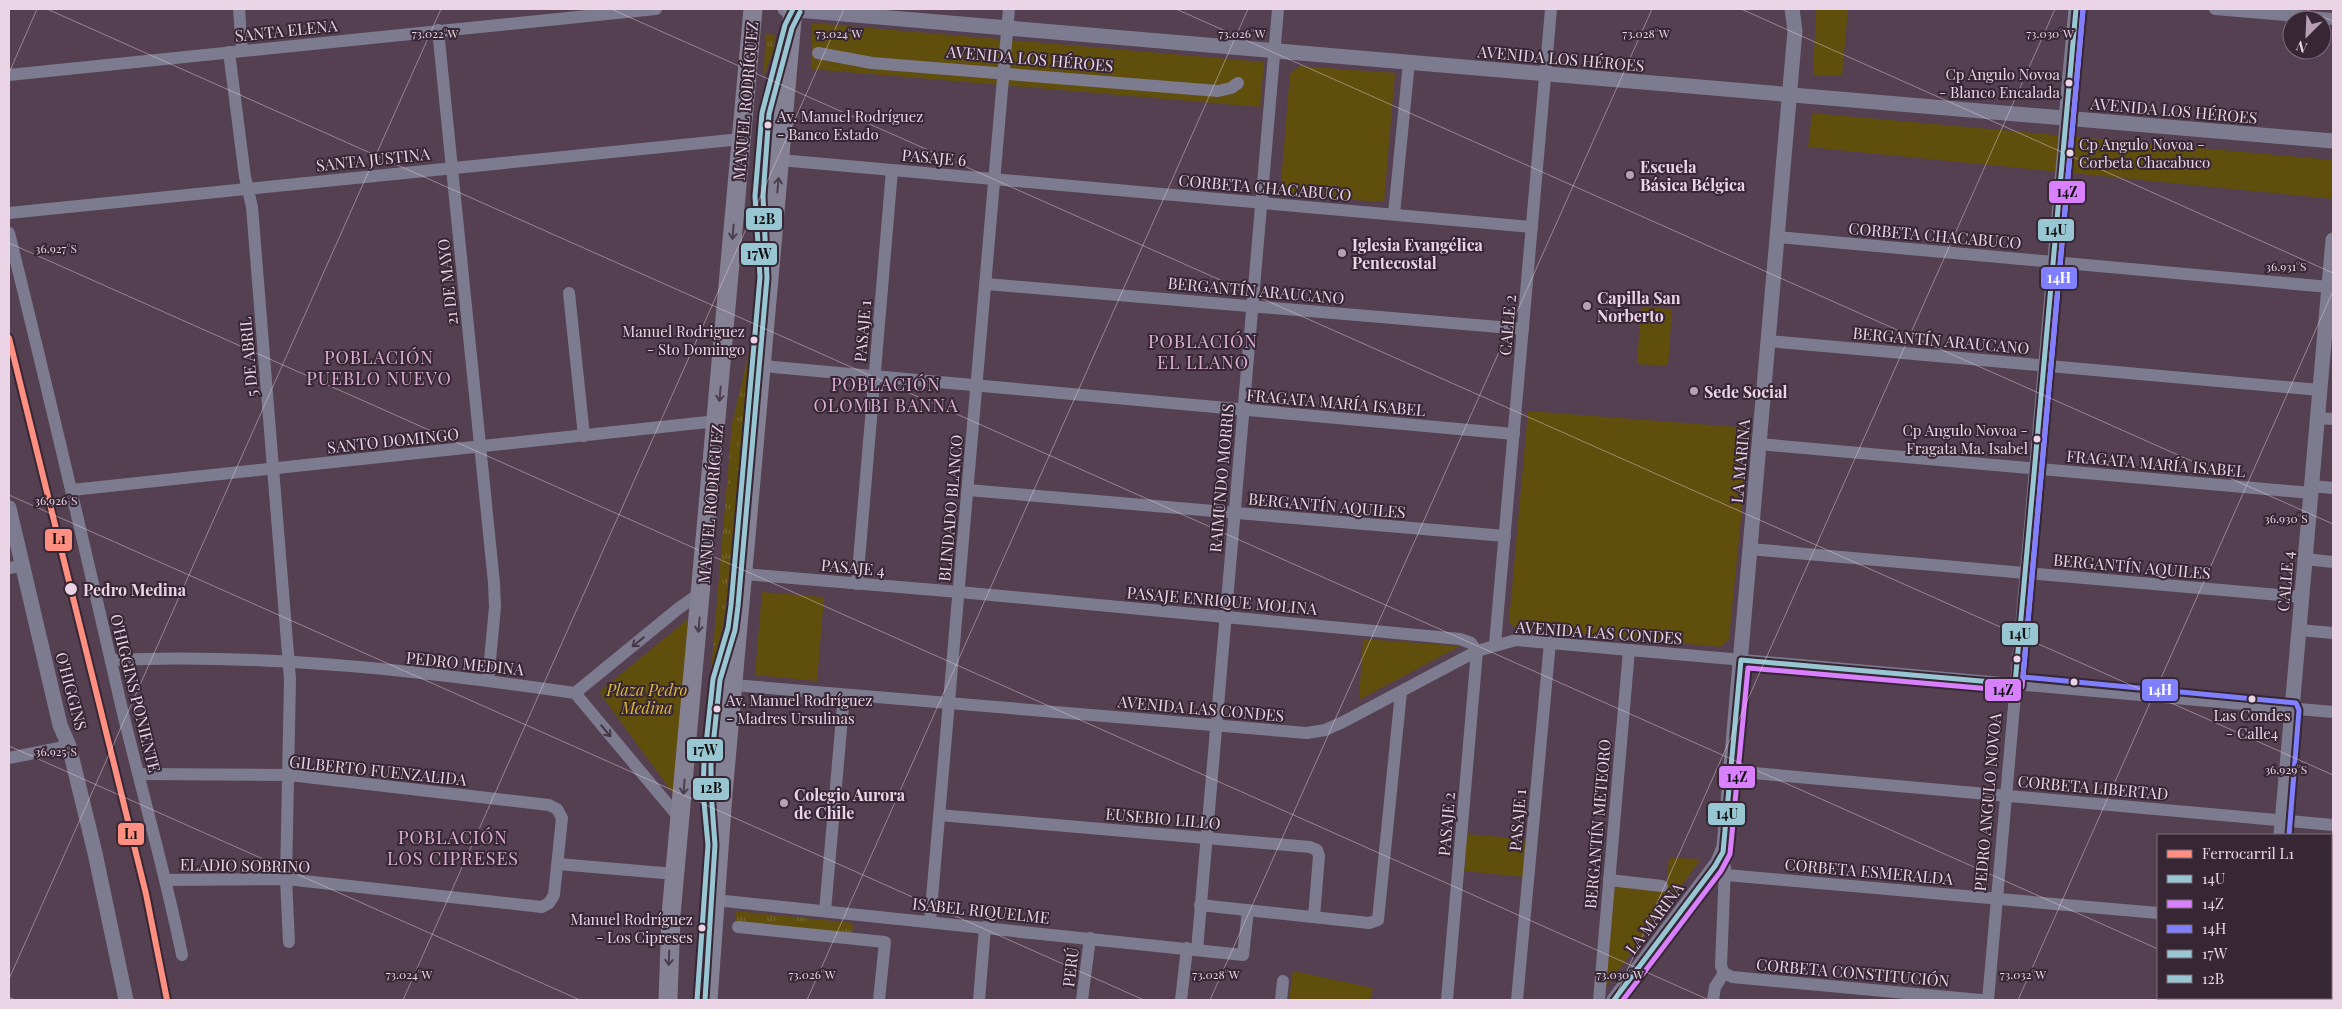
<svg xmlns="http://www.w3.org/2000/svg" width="2342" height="1009" font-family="'Playfair Display',serif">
<defs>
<pattern id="grass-tufts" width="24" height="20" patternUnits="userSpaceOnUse" patternTransform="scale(1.25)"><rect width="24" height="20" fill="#604e0d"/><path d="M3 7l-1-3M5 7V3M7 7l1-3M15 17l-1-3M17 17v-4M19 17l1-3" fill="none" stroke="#776730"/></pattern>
</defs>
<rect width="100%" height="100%" fill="#544050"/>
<g fill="url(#grass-tufts)">
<polygon points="766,34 775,35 774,49 763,78"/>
<polygon points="750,347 726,606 722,630 711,672 732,424"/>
<polygon points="736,911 853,923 852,935 735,923"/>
</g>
<g fill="#604e0d">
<polygon points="1814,9 1848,9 1842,76 1813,75 1816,11"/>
<polygon points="812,23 1264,62 1260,107 811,69"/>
<polygon points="1300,66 1395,73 1384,202 1280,195 1290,73"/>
<polygon points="1812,113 2333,160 2333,199 1808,147"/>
<polygon points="1641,307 1672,309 1668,366 1637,364"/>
<polygon points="1528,411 1750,428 1729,639 1721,647 1516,628 1509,622"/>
<polygon points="762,592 824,597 817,681 755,675"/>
<polygon points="688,619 674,795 599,692"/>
<polygon points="1363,639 1460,646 1359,700"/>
<polygon points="1467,834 1526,839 1523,877 1464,871"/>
<polygon points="1669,858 1701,859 1604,990 1615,886 1666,890"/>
<polygon points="1293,971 1373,988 1370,1000 1289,1000"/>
</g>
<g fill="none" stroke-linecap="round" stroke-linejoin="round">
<g stroke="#7d7b90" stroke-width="12">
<polyline points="239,9 242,50"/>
<polyline points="2215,9 2333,19"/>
<polyline points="438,30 494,583 495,607 488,681"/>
<polyline points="229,52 245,177 252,207 290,679 286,879 289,942"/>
<polyline points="818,53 872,63 1218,91 1231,88 1238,83"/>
<polyline points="9,75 656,9"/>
<polyline points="780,160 1532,227"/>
<polyline points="9,213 741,139"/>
<polyline points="1394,214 1409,62"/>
<path d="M9,233C48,390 85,548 121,705C141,789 165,871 182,955"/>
<polyline points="1777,237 2329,287"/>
<polyline points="986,284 1523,329"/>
<polyline points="569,293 584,436"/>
<polyline points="1768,341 2320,390"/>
<polyline points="762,366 1514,434"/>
<polyline points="2317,418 2333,419"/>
<polyline points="1759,444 2311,493"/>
<polyline points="2311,486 2333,488"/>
<polyline points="72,490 717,421"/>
<polyline points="968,490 1505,536"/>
<polyline points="1750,549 2302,597"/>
<polyline points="2305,559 2333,562"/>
<polyline points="9,568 23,566"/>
<polyline points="744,574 959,592 1460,639 1471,643 1477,651 1447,1000"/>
<polyline points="857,584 892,170"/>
<polyline points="2299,630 2333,633"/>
<polyline points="1495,644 1551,9"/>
<path d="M111,660C266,653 422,671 575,693L681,820"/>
<polyline points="733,685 1307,733 1325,730 1343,722 1477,651 1516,640 2333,712"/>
<polyline points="575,693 679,608 702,592"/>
<polyline points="9,758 69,746"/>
<polyline points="1731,771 2333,825"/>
<polyline points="139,774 289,775 549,805 557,809 562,818 554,895 549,903 542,907 286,879 166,880"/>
<polyline points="939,815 1310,847 1317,850 1319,856 1314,917"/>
<polyline points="558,864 675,874"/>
<polyline points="1726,875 2158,913"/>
<polyline points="1609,880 1662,886"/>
<polyline points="715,900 1243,955 1248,910"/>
<polyline points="1200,905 1369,923 1378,920 1401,692"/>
<polyline points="825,911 844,695"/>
<polyline points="930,921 1009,9"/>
<polyline points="738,927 885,942 879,1000"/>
<polyline points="2331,928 2333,928"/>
<polyline points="1197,950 1278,9"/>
<polyline points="1724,973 1732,977 1981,1000"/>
<polyline points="1724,973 1721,966 1725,867"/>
<polyline points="979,1000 985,927"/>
<polyline points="1082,1000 1090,938"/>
<polyline points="1181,1000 1187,948"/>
<polyline points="1281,1000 1283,981"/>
<polyline points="1517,1000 1550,642"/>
<polyline points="1599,1000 1629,650"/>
<polyline points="1713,1000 1715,987 1724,973"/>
<polyline points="1988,1000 2066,119"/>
</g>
<g stroke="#7d7b90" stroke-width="15">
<polyline points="785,9 2333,141"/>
<polyline points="2066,119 2076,9"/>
<polyline points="9,508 60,725 69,746 95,853 126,1000"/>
<polyline points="2281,835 2333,240"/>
<polyline points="1614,1000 1718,862 1724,847 1795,31 1792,9"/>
<polyline points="2267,1000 2267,998"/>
</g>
<g stroke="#858194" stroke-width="19">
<polyline points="668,1000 671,915 753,9"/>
<polyline points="708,1000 723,794 793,9"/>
</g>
<g stroke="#372634" stroke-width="9">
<polyline id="bus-1" points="1614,1000 1715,866 1723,852 1741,660 2015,684 2076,9"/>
</g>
<g stroke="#372634" stroke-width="9">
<polyline id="bus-2" points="1623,1000 1721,871 1730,854 1748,668 2014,691 2022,687 2083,10"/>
</g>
<g stroke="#372634" stroke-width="9">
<polyline id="bus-3" points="2083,10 2023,677 2296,703 2299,710 2289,835"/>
</g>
<g stroke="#372634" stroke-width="9">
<polyline id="bus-4" points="697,1000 708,845 703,791 704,763 713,679 728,628 731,605 760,277 755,196 762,113 785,25 793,9"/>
</g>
<g stroke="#372634" stroke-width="9">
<polyline id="bus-5" points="705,1000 715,845 711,791 711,764 720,680 735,630 738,606 767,278 763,196 769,114 792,28 800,12"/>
</g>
<use href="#bus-1" stroke="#98c6d3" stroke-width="5"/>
<use href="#bus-2" stroke="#d980ff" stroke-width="5"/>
<use href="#bus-3" stroke="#8080ff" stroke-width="5"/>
<use href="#bus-4" stroke="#98c6d3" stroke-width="5"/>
<use href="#bus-5" stroke="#98c6d3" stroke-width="5"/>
<g stroke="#372634" stroke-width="10">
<polyline id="rail-1" points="9,338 146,894 167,1000"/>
</g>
<use href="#rail-1" stroke="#ff8f80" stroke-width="6"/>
</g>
<defs><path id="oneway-shaft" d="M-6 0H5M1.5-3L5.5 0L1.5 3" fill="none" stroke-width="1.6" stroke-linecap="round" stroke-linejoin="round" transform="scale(1.25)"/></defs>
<g stroke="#4a3d4c">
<use href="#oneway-shaft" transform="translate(778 185) rotate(-85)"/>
<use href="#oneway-shaft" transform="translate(733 232) rotate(95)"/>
<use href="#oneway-shaft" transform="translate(720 394) rotate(95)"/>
<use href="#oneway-shaft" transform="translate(699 625) rotate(95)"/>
<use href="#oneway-shaft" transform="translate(684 787) rotate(95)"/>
<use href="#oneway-shaft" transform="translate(669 958) rotate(92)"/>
</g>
<g stroke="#453746">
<use href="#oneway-shaft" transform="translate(638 642) rotate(141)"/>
<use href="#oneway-shaft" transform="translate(606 731) rotate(50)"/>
</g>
<path fill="none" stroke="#ead4e5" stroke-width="1" stroke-opacity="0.45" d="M47,9L2158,949M611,9L2333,775M1176,9L2333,524M1741,9L2333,273M2305,9L2333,21M9,73L37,9M9,243L1709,1000M9,495L1144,1000M9,746L580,1000M9,979L441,9M9,997L15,1000M2268,998L2274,1000M403,1000L844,9M807,1000L1248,9M1210,1000L1652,9M1614,1000L2055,9M2018,1000L2333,291"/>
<g fill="#ead4e5" stroke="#372634" stroke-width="2">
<circle cx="2069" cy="83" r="4.5"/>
<circle cx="768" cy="125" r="4.5"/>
<circle cx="2070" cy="153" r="4.5"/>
<circle cx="754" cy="340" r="4.5"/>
<circle cx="2037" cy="439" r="4.5"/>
<circle cx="71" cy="589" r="7"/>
<circle cx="2017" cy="659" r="4.5"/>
<circle cx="2074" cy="682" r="4.5"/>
<circle cx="2252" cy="699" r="4.5"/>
<circle cx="717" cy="709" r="4.5"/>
<circle cx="702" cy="928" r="4.5"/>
</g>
<g fill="#b6a0b1" stroke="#372634" stroke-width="2">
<circle cx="1630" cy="175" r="5"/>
<circle cx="1342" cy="253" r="5"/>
<circle cx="1587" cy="306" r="5"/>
<circle cx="1694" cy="391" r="5"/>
<circle cx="784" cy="803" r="5"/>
</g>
<g text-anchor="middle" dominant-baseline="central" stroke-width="4" stroke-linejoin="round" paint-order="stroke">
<g font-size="15" fill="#ead4e5" stroke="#372634" text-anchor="end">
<text x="2060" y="74">Cp Angulo Novoa<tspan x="2060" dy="18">- Blanco Encalada</tspan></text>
<text x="777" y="116" text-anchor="start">Av. Manuel Rodríguez<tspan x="777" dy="18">- Banco Estado</tspan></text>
<text x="2079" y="144" text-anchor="start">Cp Angulo Novoa -<tspan x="2079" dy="18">Corbeta Chacabuco</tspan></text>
<text x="745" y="331">Manuel Rodriguez<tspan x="745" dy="18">- Sto Domingo</tspan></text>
<text x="2028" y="430">Cp Angulo Novoa -<tspan x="2028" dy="18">Fragata Ma. Isabel</tspan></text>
<text x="726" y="700" text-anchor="start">Av. Manuel Rodríguez<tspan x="726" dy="18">- Madres Ursulinas</tspan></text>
<text x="2252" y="715" text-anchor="middle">Las Condes<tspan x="2252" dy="18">- Calle4</tspan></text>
<text x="693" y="919">Manuel Rodríguez<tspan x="693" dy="18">- Los Cipreses</tspan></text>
</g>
<g font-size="16" fill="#ead4e5" stroke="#372634">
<text transform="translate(286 30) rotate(-6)">SANTA ELENA</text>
<text transform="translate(1030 58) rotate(5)">AVENIDA LOS HÉROES</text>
<text transform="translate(1561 58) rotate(5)">AVENIDA LOS HÉROES</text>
<text transform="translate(745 101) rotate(-85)">MANUEL RODRÍGUEZ</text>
<text transform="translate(2174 110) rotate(5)">AVENIDA LOS HÉROES</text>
<text transform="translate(934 157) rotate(5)">PASAJE 6</text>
<text transform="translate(373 159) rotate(-6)">SANTA JUSTINA</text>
<text transform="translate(1265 187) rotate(5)">CORBETA CHACABUCO</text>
<text transform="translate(1935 235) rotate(5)">CORBETA CHACABUCO</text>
<text transform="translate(447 282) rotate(-96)">21 DE MAYO</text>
<text transform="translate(1256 290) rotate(5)">BERGANTÍN ARAUCANO</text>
<text transform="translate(1507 325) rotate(-85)">CALLE 2</text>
<text transform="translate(862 331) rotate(-85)">PASAJE 1</text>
<text transform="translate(1941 340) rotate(5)">BERGANTÍN ARAUCANO</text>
<text transform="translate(248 357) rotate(-95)">5 DE ABRIL</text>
<text transform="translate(1336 402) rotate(5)">FRAGATA MARÍA ISABEL</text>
<text transform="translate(393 440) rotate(-6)">SANTO DOMINGO</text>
<text transform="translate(1740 461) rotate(-85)">LA MARINA</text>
<text transform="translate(2156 463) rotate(5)">FRAGATA MARÍA ISABEL</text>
<text transform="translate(1221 478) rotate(-85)">RAIMUNDO MORRIS</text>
<text transform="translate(710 504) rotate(-85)">MANUEL RODRÍGUEZ</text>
<text transform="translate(1327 505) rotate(5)">BERGANTÍN AQUILES</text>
<text transform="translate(950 508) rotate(-85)">BLINDADO BLANCO</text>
<text transform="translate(2132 566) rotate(5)">BERGANTÍN AQUILES</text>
<text transform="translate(853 567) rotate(5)">PASAJE 4</text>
<text transform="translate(2285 581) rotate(-85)">CALLE 4</text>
<text transform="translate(1222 600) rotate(5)">PASAJE ENRIQUE MOLINA</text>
<text transform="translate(1599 632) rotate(4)">AVENIDA LAS CONDES</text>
<text transform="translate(465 663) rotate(6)">PEDRO MEDINA</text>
<text transform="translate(72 691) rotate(75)">O'HIGGINS</text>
<text transform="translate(136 693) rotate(76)">O'HIGGINS PONIENTE</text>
<text transform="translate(1201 708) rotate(5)">AVENIDA LAS CONDES</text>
<text transform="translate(378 770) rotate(6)">GILBERTO FUENZALIDA</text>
<text transform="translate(2093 787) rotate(5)">CORBETA LIBERTAD</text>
<text transform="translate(1987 802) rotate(-85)">PEDRO ANGULO NOVOA</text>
<text transform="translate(1163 818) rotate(5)">EUSEBIO LILLO</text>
<text transform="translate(1517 820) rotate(-85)">PASAJE 1</text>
<text transform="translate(1446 824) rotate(-85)">PASAJE 2</text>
<text transform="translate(1597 824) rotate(-85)">BERGANTÍN METEORO</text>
<text transform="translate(245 865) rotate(1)">ELADIO SOBRINO</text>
<text transform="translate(1869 871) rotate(5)">CORBETA ESMERALDA</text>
<text transform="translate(981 910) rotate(6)">ISABEL RIQUELME</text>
<text transform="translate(1654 918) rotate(-53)">LA MARINA</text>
<text transform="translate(1070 967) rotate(-83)">PERÚ</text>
<text transform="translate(1853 972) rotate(5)">CORBETA CONSTITUCIÓN</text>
</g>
<g font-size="16" font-weight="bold" fill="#ead4e5" stroke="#372634" text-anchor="start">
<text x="1640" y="166">Escuela<tspan x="1640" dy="18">Básica Bélgica</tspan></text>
<text x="1352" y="244">Iglesia Evangélica<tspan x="1352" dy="18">Pentecostal</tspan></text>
<text x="1597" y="297">Capilla San<tspan x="1597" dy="18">Norberto</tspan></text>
<text x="1704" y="391">Sede Social</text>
<text x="794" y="794">Colegio Aurora<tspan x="794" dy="18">de Chile</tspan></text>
</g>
<g font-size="16" font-weight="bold" fill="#ead4e5" stroke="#372634" text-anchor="start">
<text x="83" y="589">Pedro Medina</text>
</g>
<g font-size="16" font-style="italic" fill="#e1bc31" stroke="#372634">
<text x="647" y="689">Plaza Pedro<tspan x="647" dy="18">Medina</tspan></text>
</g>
<g font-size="18" letter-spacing="1" fill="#dbafd2" stroke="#372634">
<text x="1203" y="341">POBLACIÓN<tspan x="1203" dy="21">EL LLANO</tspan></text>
<text x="379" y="357">POBLACIÓN<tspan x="379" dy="21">PUEBLO NUEVO</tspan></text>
<text x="886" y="384">POBLACIÓN<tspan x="886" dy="21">OLOMBI BANNA</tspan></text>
<text x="453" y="837">POBLACIÓN<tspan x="453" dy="21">LOS CIPRESES</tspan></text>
</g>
</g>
<g font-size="12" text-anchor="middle" fill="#ead4e5" stroke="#372634" stroke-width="4" stroke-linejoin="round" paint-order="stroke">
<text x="435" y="38">73.022°W</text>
<text x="1646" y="38">73.028°W</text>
<text x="2050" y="38">73.030°W</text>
<text x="839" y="38">73.024°W</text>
<text x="1242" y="38">73.026°W</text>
<text x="56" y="253">36.927°S</text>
<text x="2286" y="271">36.931°S</text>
<text x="56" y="505">36.926°S</text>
<text x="2286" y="523">36.930°S</text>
<text x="56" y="756">36.925°S</text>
<text x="2286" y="774">36.929°S</text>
<text x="409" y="979">73.024°W</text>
<text x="812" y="979">73.026°W</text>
<text x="1216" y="979">73.028°W</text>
<text x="1620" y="979">73.030°W</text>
<text x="2023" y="979">73.032°W</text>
</g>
<g stroke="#372634" stroke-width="2">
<rect x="2048" y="180" width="38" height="24" rx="5" fill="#d980ff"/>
<rect x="745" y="207" width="38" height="24" rx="5" fill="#98c6d3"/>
<rect x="2037" y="218" width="38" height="24" rx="5" fill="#98c6d3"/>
<rect x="740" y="242" width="38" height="24" rx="5" fill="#98c6d3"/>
<rect x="2040" y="266" width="38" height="24" rx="5" fill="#8080ff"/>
<rect x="44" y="528" width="29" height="24" rx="5" fill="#ff8f80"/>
<rect x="2001" y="622" width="38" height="24" rx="5" fill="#98c6d3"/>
<rect x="1984" y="678" width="38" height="24" rx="5" fill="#d980ff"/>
<rect x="2141" y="678" width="38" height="24" rx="5" fill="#8080ff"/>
<rect x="686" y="738" width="38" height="24" rx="5" fill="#98c6d3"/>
<rect x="1718" y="765" width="38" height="24" rx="5" fill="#d980ff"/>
<rect x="692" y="777" width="38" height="24" rx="5" fill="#98c6d3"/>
<rect x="1707" y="802" width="39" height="24" rx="5" fill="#98c6d3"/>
<rect x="117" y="822" width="28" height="24" rx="5" fill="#ff8f80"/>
</g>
<g font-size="14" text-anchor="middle" font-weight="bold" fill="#fff">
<text x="2059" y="283">14H</text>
<text x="2160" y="695">14H</text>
</g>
<g font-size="14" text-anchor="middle" font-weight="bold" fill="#111">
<text x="2067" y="197">14Z</text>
<text x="764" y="224">12B</text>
<text x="2056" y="235">14U</text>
<text x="759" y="259">17W</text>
<text x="59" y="544">L1</text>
<text x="2020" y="639">14U</text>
<text x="2003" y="695">14Z</text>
<text x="705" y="755">17W</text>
<text x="1737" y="782">14Z</text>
<text x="711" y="793">12B</text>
<text x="1727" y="819">14U</text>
<text x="131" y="839">L1</text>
</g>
<rect width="2342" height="1009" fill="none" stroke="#ead4e5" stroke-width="20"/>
<rect x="2157" y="834" width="175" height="165" fill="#372634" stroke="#7f6c7b"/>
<rect x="2167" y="850" width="25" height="8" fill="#ff8f80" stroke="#7f6c7b"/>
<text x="2202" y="859" font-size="15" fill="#ead4e5">Ferrocarril L1</text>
<rect x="2167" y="875" width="25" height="8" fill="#98c6d3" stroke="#7f6c7b"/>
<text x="2202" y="884" font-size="15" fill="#ead4e5">14U</text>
<rect x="2167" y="900" width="25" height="8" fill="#d980ff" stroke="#7f6c7b"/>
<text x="2202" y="909" font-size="15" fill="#ead4e5">14Z</text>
<rect x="2167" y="925" width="25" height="8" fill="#8080ff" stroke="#7f6c7b"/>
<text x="2202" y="934" font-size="15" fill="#ead4e5">14H</text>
<rect x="2167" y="950" width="25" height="8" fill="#98c6d3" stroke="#7f6c7b"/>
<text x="2202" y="959" font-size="15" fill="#ead4e5">17W</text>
<rect x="2167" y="975" width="25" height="8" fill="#98c6d3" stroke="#7f6c7b"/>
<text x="2202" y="984" font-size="15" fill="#ead4e5">12B</text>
<g transform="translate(2307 35) rotate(204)"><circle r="24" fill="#372634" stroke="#7f6c7b"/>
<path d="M0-4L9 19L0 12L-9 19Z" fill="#b6a0b1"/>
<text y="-8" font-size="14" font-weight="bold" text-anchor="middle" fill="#ead4e5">N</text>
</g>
</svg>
